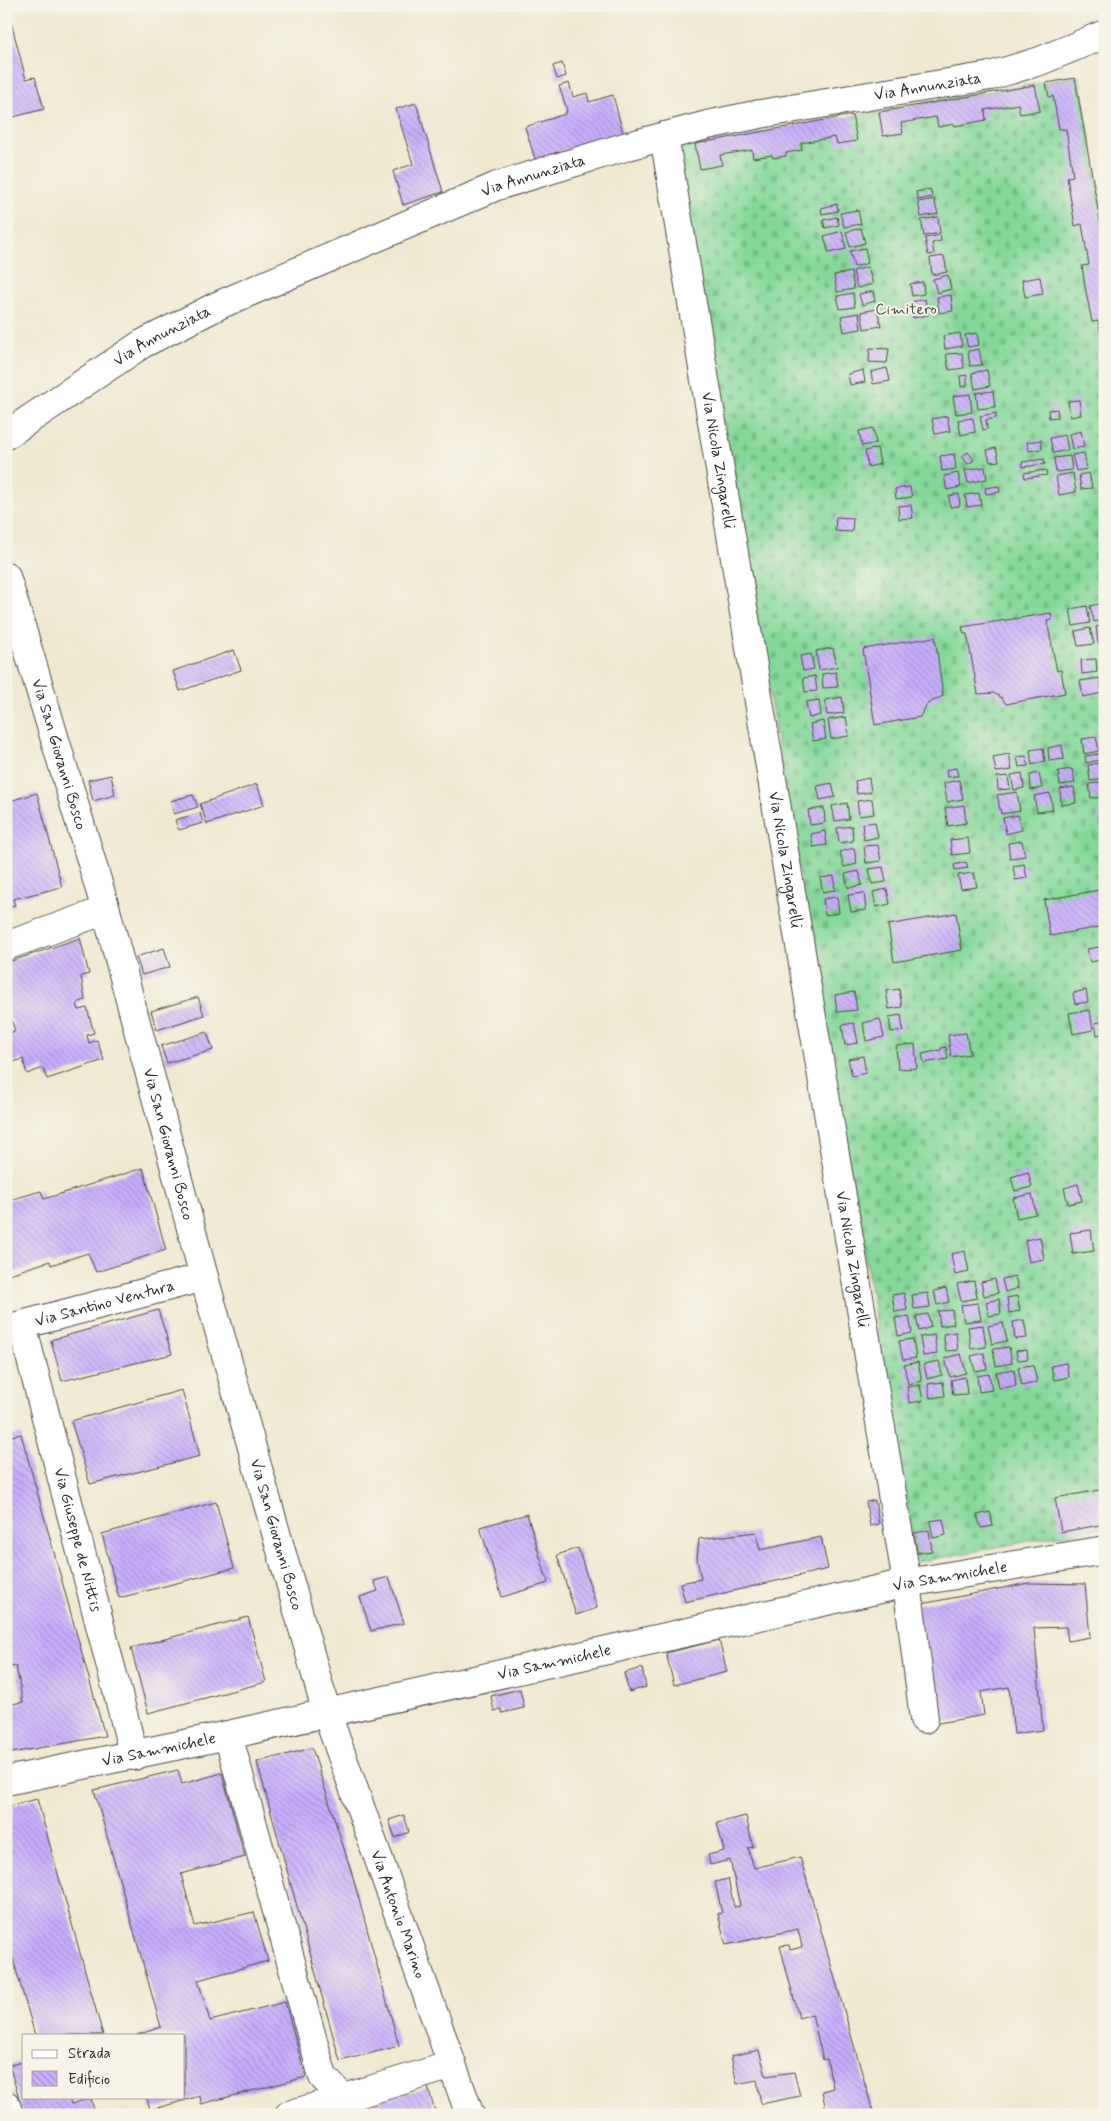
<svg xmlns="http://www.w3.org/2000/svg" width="1111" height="2121" font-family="Mynerve,sans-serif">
<defs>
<pattern id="cemetery-stones" width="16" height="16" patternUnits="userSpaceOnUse" patternTransform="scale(1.25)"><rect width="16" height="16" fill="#85d89a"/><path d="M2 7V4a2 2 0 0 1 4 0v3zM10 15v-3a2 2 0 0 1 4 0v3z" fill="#73ba85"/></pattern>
<pattern id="building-back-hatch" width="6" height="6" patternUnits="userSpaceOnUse" patternTransform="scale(1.25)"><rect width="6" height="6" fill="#c9affc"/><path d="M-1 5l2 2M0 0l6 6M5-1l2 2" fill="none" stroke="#a38fcc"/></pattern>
</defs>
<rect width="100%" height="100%" fill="#f7f3e8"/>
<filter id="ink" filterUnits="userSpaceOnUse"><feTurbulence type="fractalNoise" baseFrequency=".02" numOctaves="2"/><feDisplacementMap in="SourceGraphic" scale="10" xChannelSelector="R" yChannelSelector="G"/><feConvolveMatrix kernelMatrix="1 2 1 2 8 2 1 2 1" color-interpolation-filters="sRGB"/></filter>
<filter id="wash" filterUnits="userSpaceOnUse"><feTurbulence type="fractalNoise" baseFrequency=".0096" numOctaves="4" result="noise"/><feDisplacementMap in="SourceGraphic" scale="20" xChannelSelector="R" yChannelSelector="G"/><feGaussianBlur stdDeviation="1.12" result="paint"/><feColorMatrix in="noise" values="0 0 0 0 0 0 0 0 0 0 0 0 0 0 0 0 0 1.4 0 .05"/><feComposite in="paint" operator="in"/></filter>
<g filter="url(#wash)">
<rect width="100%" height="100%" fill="#efe9d0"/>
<polygon fill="url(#cemetery-stones)" stroke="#588262" points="1079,76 1105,226 1105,1527 917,1562 676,147"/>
<g id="blocks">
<g fill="url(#building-back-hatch)">
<polygon points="7,7 26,79 35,77 44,109 6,119"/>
<polygon points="562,63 566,76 557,79 553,66"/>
<polygon points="1075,78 1105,250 1105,356 1098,321 1092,322 1085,287 1082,266 1089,265 1082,224 1075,226 1067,177 1073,176 1066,129 1059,129 1053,96 1049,97 1046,83"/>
<polygon points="569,83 573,97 587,93 589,102 613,95 623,133 535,159 525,127 565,114 567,110 559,86"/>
<polygon points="1035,85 1040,111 1020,114 1018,104 985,110 986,120 955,126 954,124 938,127 936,117 901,123 903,133 883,136 879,112"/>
<polygon points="416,103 443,192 403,205 393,171 413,164 396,109"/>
<polygon points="852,115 857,141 837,144 835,137 801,143 802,150 786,153 786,156 773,158 772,155 753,158 752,150 720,155 722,165 700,169 695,144"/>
<polygon points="930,189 932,197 918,200 916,192"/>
<polygon points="934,199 938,214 921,217 918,202"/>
<polygon points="837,204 838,211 822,214 821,208"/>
<polygon points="858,210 861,224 844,227 840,213"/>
<polygon points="837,217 839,225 825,228 823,220"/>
<polygon points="938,217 940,233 924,236 921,220"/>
<polygon points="861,228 865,243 850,247 846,232"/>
<polygon points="842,231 846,249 829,253 824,236"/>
<polygon points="940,235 941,241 932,243 934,254 928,255 925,238"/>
<polygon points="865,248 868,263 854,267 850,251"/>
<polygon points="944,256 947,272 932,275 930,258"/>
<polygon points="868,267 873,284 857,288 853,271"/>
<polygon points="851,272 854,289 837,292 834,275"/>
<polygon points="948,275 951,289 937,293 933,279"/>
<polygon points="1040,277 1043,294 1025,297 1022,280"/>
<polygon points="923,282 924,294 912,296 910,284"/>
<polygon points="873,291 875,301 862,305 859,294"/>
<polygon points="853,293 855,307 840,309 837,296"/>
<polygon points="951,295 953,311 939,313 937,297"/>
<polygon points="925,299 928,315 913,318 911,302"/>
<polygon points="877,309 881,326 864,329 861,312"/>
<polygon points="859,313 861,329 844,332 841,316"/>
<polygon points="960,333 962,346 945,349 943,336"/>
<polygon points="977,333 979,345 968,347 965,335"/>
<polygon points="870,348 889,349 887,363 869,362"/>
<polygon points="979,349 982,365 970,366 968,351"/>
<polygon points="962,353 964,368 949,370 946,354"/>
<polygon points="887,368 890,381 873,384 871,372"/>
<polygon points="863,370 865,382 850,385 848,374"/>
<polygon points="987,370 990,386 975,389 972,373"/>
<polygon points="1099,371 1105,371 1105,397 1104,397"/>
<polygon points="967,375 967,386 961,387 960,376"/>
<polygon points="993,391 995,407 978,409 976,393"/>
<polygon points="970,394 972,412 956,414 953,396"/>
<polygon points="1079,400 1081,415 1070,417 1068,401"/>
<polygon points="1057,409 1058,417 1049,418 1048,410"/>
<polygon points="996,413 996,418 986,420 987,429 983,430 980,416"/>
<polygon points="947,416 950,431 935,434 932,419"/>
<polygon points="973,418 975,432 961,435 958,420"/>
<polygon points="873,428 876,443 862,446 859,431"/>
<polygon points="1081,431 1084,447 1072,449 1069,434"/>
<polygon points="1065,435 1068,450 1053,453 1050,438"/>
<polygon points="1041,440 1042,449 1029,451 1027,442"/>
<polygon points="877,448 880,464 868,467 865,451"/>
<polygon points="996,448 999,461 990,462 987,450"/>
<polygon points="968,452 974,460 968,464 962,456"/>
<polygon points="1084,453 1087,469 1076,471 1072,455"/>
<polygon points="954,454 956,469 942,471 940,456"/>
<polygon points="1070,456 1072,470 1056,472 1054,458"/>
<polygon points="1044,459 1045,464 1023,467 1022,462"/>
<polygon points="985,467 987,479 968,483 965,470"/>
<polygon points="1046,470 1047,475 1025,478 1024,473"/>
<polygon points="958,473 961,487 947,490 944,476"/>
<polygon points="1073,473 1076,492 1059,495 1056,476"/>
<polygon points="1089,473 1092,488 1081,489 1079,475"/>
<polygon points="999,486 1000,492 986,494 985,488"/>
<polygon points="910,487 912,497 896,499 895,489"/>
<polygon points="979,493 981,505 967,507 965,495"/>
<polygon points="959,494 960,506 950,507 949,496"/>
<polygon points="911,505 913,518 899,519 898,506"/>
<polygon points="836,517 853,518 852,532 835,531"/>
<polygon points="1104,603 1105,619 1094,622 1090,606"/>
<polygon points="1087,606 1090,623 1073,626 1070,609"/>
<polygon points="1051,613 1052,620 1047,621 1057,671 1061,670 1065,693 1006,704 1002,698 994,693 978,694 967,634 964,634 962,627"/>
<polygon points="1105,625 1105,642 1098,643 1096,627"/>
<polygon points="1090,628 1094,644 1078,646 1075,631"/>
<polygon points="935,637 943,696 927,704 920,717 875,725 863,649"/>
<polygon points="833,648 837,667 819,670 816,651"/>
<polygon points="234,650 241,670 180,691 173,671"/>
<polygon points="811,654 814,669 803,671 800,656"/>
<polygon points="1096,659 1097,672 1082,674 1081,660"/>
<polygon points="836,672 838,687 823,688 822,674"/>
<polygon points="815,676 817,691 805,692 803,678"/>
<polygon points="1100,678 1102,693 1083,697 1080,681"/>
<polygon points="842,697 844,713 827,715 825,700"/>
<polygon points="819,700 821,715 809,718 806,702"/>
<polygon points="846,717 849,736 831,739 828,720"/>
<polygon points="823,721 826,739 813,741 810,724"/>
<polygon points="1096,737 1099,751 1084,754 1082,739"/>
<polygon points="1062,745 1064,759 1049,761 1048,748"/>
<polygon points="1043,748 1045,761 1032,765 1030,750"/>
<polygon points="1105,753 1105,759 1086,763 1085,756"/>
<polygon points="1009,754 1012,770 996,772 993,757"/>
<polygon points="1026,756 1028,766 1019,767 1017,757"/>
<polygon points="1105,762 1105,779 1090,781 1088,765"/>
<polygon points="956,768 958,776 947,777 946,770"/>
<polygon points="1072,769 1075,783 1060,785 1058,771"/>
<polygon points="1022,773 1024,788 1014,790 1011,775"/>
<polygon points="1039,773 1042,788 1031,790 1030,775"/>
<polygon points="111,775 115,795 93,801 88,780"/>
<polygon points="1008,776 1010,789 998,790 997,777"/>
<polygon points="869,778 871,792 857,794 855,781"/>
<polygon points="959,780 963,799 947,802 944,783"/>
<polygon points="1105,782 1105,797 1091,798 1089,784"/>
<polygon points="832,783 835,797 820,800 817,786"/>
<polygon points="257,784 264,805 207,824 200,804"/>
<polygon points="1074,787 1076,803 1061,805 1060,789"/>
<polygon points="1017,792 1020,811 1001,814 997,795"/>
<polygon points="37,793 62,887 13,899 15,905 6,908 6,802"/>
<polygon points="1050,793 1053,810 1037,812 1034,796"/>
<polygon points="193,795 198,807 174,814 170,801"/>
<polygon points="872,799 874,814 859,816 857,801"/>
<polygon points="847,803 849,819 835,821 832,806"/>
<polygon points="964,805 966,823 948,826 945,808"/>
<polygon points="824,808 825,823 810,825 808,810"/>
<polygon points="200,813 203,823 179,830 175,820"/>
<polygon points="1105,813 1105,826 1100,826 1098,814"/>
<polygon points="1018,815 1022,830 1006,834 1003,818"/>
<polygon points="875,822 878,837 864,840 862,824"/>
<polygon points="852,826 853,841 839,843 837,828"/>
<polygon points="825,831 827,845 813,847 811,834"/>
<polygon points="968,838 970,853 952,855 950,840"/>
<polygon points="1022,841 1025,856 1010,858 1008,843"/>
<polygon points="878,845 881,861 866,863 864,846"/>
<polygon points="854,848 857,864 844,867 840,852"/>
<polygon points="966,862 968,868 955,870 954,865"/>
<polygon points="1024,864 1027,878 1015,880 1013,866"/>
<polygon points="883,867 886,882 872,884 869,869"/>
<polygon points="859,871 862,885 848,888 845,874"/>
<polygon points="974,873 977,887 961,889 958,875"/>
<polygon points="834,876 835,890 823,892 820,878"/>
<polygon points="887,889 890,904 876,907 873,892"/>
<polygon points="1105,889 1105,926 1050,936 1044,900"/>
<polygon points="864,893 866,910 851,912 848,895"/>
<polygon points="837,897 839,913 825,915 823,899"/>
<polygon points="956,913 962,950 894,962 888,925"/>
<polygon points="80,938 89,974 81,976 85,1000 77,1003 79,1010 87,1008 94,1033 87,1035 89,1043 97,1040 104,1060 47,1079 43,1068 27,1074 23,1059 7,1064 6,1034 15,1031 6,1004 6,963"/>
<polygon points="1105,946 1105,959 1090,962 1087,949"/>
<polygon points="164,948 170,967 142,975 136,957"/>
<polygon points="899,989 902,1007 889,1009 886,991"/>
<polygon points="1086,990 1088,1002 1075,1004 1073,993"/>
<polygon points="854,992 857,1010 837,1012 835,995"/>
<polygon points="198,997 204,1015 157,1030 151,1011"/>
<polygon points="1090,1010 1093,1030 1073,1034 1069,1013"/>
<polygon points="901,1015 903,1030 891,1032 889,1017"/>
<polygon points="880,1019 884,1037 866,1041 863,1023"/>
<polygon points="1105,1021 1105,1033 1097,1035 1095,1023"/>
<polygon points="854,1023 858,1043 845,1045 842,1025"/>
<polygon points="207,1032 213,1050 167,1063 161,1046"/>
<polygon points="966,1033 970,1054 951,1057 948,1035"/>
<polygon points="915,1044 917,1068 898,1069 896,1046"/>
<polygon points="946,1047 948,1059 924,1063 922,1054 941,1050 941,1048"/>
<polygon points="863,1056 866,1073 852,1076 848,1059"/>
<polygon points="143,1168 166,1250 96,1272 88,1253 51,1265 50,1261 6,1275 6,1201 41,1191 44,1199"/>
<polygon points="1028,1172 1032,1187 1015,1191 1011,1177"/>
<polygon points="1078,1184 1082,1201 1068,1204 1064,1188"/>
<polygon points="1032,1194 1036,1214 1017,1218 1013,1198"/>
<polygon points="1091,1230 1094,1251 1073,1254 1070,1233"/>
<polygon points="1040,1237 1044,1259 1029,1262 1025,1240"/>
<polygon points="965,1251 969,1272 955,1275 951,1254"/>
<polygon points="1015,1276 1018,1288 1005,1292 1002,1279"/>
<polygon points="995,1279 998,1293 984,1296 981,1282"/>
<polygon points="974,1281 977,1298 961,1301 957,1284"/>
<polygon points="946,1288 949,1302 937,1305 934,1291"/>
<polygon points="904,1293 907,1310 895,1312 892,1295"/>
<polygon points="928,1293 930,1307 914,1309 912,1295"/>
<polygon points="1017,1296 1020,1311 1009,1313 1007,1298"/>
<polygon points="999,1299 1001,1314 989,1316 986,1302"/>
<polygon points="978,1303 981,1320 964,1322 961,1305"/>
<polygon points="158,1310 172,1354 62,1381 51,1340"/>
<polygon points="952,1310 954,1324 940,1326 938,1311"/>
<polygon points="928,1314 931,1327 919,1331 916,1316"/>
<polygon points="909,1316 912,1333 898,1336 895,1318"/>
<polygon points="1024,1320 1027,1338 1015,1339 1013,1322"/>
<polygon points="1003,1323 1007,1341 992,1344 988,1326"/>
<polygon points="983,1325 986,1347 971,1349 968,1327"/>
<polygon points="956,1332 958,1350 946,1351 943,1334"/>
<polygon points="934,1335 937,1354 923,1356 920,1337"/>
<polygon points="913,1339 916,1358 903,1360 899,1341"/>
<polygon points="1009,1347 1012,1363 996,1366 993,1349"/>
<polygon points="1027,1350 1028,1359 1018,1360 1016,1351"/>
<polygon points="984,1353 987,1369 975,1371 971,1356"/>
<polygon points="961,1354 966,1373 950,1377 945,1358"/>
<polygon points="939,1361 942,1375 927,1379 924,1364"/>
<polygon points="918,1362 922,1381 908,1384 904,1365"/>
<polygon points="1066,1363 1069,1377 1054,1380 1051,1366"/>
<polygon points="1033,1365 1037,1382 1022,1386 1018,1367"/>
<polygon points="1014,1369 1016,1386 999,1388 996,1372"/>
<polygon points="989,1374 992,1390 979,1392 977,1376"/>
<polygon points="965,1377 967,1394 953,1395 951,1380"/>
<polygon points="943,1382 945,1396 930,1398 928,1384"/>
<polygon points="920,1385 923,1401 909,1403 907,1387"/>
<polygon points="182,1390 200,1456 90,1484 71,1421"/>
<polygon points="21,1434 105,1736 6,1754 6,1705 23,1702 16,1666 6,1668 6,1437"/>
<polygon points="1105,1489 1105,1524 1061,1532 1055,1498"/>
<polygon points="875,1500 879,1524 870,1526 866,1502"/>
<polygon points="216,1502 234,1568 119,1598 102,1534"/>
<polygon points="990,1512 993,1526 981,1528 977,1515"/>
<polygon points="527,1514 548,1583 502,1597 480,1527"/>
<polygon points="943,1519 946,1535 933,1538 930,1521"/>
<polygon points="929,1530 932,1551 917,1553 914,1533"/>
<polygon points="756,1532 760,1550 821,1537 828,1569 685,1602 680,1583 701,1579 697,1559 699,1539"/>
<polygon points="578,1548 597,1608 576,1615 557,1555"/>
<polygon points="389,1577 404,1623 371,1631 360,1597 378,1591 374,1581"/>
<polygon points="1029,1583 1085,1584 1090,1637 1068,1641 1066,1627 1034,1628 1043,1730 1014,1734 1009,1687 981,1692 984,1715 933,1724 911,1606"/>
<polygon points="248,1617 266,1682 148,1713 131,1648"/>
<polygon points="719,1640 727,1672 674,1685 666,1653"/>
<polygon points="642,1668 646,1687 629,1692 624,1673"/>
<polygon points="520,1689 524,1708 502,1713 501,1709 494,1711 491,1696"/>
<polygon points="312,1748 352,1874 399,2046 340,2061 257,1762"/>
<polygon points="178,1770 182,1784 222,1773 245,1857 181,1874 195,1926 254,1912 268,1961 198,1980 210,2021 285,2002 306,2077 201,2104 200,2096 150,2110 147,2097 184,2097 184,2035 137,2035 161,2027 94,1790"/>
<polygon points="37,1799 103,2035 35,2035 6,1935 6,1807"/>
<polygon points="404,1815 409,1832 395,1838 389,1820"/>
<polygon points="746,1816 753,1847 748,1848 754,1868 800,1857 874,2115 827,2115 822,2091 833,2088 827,2059 823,2060 812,2014 799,2018 780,1946 789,1945 790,1950 802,1947 798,1929 726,1945 718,1914 722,1913 715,1882 728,1879 734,1907 740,1906 730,1860 710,1865 708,1855 724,1851 717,1823"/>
<polygon points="759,2050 766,2076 794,2072 800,2096 761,2104 757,2080 737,2084 731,2056"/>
<polygon points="24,2062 24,2097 69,2097 71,2104 91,2098 95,2115 24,2115 9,2065"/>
<polygon points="428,2087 436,2115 370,2115 366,2104"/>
</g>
</g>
</g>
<g filter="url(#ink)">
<use href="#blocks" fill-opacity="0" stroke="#484844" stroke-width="1"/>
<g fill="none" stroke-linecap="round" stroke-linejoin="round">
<g stroke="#484844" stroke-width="30">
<g id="minor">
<path id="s1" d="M664,136L907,1583L924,1719"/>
<path id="s2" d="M6,435L142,344L219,305L497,186L628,146L707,125L760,114L990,76L1040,61L1105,34"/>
<path id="s3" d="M6,576L106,910L204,1277L327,1714L470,2115"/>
<polyline points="6,946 106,910"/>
<path id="s4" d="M22,1325L134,1756"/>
<path id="s5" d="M6,1329L204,1277"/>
<polyline points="228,1735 323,2077 343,2098 348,2115"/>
<polyline points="6,2105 9,2115"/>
<polyline points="289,2115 452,2065"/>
</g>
</g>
<g stroke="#484844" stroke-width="30">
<g id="tertiary">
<path id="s6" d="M6,1781L228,1735L907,1583L1105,1550"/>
</g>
</g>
<use href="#minor" stroke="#fff" stroke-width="28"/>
<use href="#tertiary" stroke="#fff" stroke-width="28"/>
</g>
</g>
<g text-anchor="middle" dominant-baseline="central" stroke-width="4" stroke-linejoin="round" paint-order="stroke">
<g font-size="16" fill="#2b2b2b" stroke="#f7f3e8">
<text stroke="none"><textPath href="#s2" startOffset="995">Via Annunziata</textPath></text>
<text stroke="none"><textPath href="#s2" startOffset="590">Via Annunziata</textPath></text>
<text stroke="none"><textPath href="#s2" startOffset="185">Via Annunziata</textPath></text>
<text stroke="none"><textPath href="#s1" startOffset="329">Via Nicola Zingarelli</textPath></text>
<text stroke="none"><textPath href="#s3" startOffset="186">Via San Giovanni Bosco</textPath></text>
<text stroke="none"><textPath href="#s1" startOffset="734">Via Nicola Zingarelli</textPath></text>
<text stroke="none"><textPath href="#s3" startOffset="591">Via San Giovanni Bosco</textPath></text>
<text stroke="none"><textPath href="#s1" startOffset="1139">Via Nicola Zingarelli</textPath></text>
<text stroke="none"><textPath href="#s5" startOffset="102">Via Santino Ventura</textPath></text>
<text stroke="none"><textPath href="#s3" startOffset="996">Via San Giovanni Bosco</textPath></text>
<text stroke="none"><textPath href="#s4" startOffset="222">Via Giuseppe de Nittis</textPath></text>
<text stroke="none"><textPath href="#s6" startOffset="966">Via Sammichele</textPath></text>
<text stroke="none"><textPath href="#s6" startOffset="561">Via Sammichele</textPath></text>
<text stroke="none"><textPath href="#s6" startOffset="156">Via Sammichele</textPath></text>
<text stroke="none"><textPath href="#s3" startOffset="1395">Via Antonio Marino</textPath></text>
</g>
<g font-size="16" fill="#425647" stroke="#f7f3e8">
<text x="906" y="309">Cimitero</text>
</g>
</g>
<rect width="1111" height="2121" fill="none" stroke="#f7f3e8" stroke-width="25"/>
<rect x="22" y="2034" width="162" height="65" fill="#f7f3e8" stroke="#a5a39c"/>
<rect x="32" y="2050" width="25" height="8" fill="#ffffff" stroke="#a5a39c"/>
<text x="68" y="2058" font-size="15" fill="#2b2b2b">Strada</text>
<rect x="32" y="2071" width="25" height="15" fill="url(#building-back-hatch)" stroke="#a5a39c"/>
<text x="68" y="2084" font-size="15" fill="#2b2b2b">Edificio</text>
</svg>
